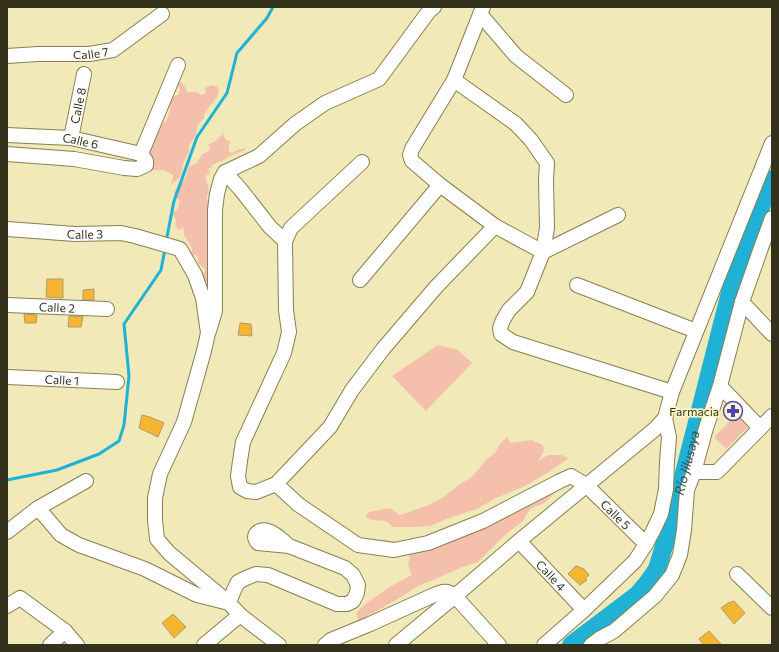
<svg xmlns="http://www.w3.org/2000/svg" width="779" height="652" font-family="Commissioner,sans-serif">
<rect width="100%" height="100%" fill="#f1eab8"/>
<g fill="#f4bfab">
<path d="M179,82L182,83L184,85L187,92H197L201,95L206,93L205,88L212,85L218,87C222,100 205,105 204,118L199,123L197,127L196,134L189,146V151L183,163L182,171L180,177L171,185L173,178V175L164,170H152L150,154L148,148L160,125L166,121L167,119L170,110L168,98L178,95L180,90L177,83Z"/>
<path d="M224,132V133L223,135L226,140L231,141L229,144V149L228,150L232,153L239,149H242L245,148V150L226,158V159L212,165V167L208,169L210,174L206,175V181L208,185L209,193L207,195V199L211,208L208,234V283C200,278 203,276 205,269L198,263V257L196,255H192L191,254L192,248L184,235V229L183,228L179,230H178L176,227H175L176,220L172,213C177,211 181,204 179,200C177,198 176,197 174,195C175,187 180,186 184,180C186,177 188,171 189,167L197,163L202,154L209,151L210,147L208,145L217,140Z"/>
<polygon points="438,345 458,350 472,363 426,411 392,376"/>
<polygon points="736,415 748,427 726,449 714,437"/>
<polygon points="507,437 511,443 531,440 543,445 544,451 538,461 548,455 561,455 569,458 547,473 523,487 496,498 477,509 449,518 430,526 413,527 393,527 386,521 372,520 365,517 369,512 390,508 400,515 429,505 444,497 457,486 472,477 486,460 495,453 500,444"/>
<polygon points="565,481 552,496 544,503 530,509 522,522 506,534 478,562 462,567 438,578 418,586 396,600 359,621 356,613 369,601 393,585 412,575 408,565 410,557 407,553 381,539 408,545"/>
</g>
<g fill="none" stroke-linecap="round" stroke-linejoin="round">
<g stroke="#1fb1d6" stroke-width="3">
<polyline points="166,242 174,201 197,137 227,93 237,53 267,18 273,7"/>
<polyline points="7,480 57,470 99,454 119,441 124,425 129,376 124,324 161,270 165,249"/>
</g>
<path stroke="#1fb1d6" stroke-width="18" id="s1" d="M571,645L637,595L648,582L657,569L672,520L735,273L772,179"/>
</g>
<g fill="#f4b631" stroke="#b2996e">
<polygon points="47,279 63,279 63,298 46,297"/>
<polygon points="94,289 94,300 83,300 83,290"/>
<polygon points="24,314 37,315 36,323 25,323"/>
<polygon points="69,316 83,317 81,327 68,327"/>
<polygon points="240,323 251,324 252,336 238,335"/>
<polygon points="142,415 150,417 164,423 158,437 139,428"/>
<polygon points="576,566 584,569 589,575 585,579 587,580 580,585 568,574"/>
<polygon points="734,601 745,613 734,624 721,608 728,603"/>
<polygon points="173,614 186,627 174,638 162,623"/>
<polygon points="709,631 722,645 704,645 699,639"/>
</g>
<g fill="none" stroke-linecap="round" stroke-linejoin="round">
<g stroke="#867f50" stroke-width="16">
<g id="minor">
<polyline points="483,7 454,80 412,149 410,155 412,161 440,185 495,226 543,252 618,215"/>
<polyline points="480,14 516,56 566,95"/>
<path id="s2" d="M7,56L38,54H89L113,50L162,14"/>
<polyline points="454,80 516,124 531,140 547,163 546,180 547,228 543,252 527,292 509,310 503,320 500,328 501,334 513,342 672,392"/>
<path id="s3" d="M7,135L71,138L141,154L146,161V165L137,169L124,168L74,159L7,154"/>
<path id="s4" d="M71,138L84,74"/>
<polyline points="141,154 178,65"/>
<polyline points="362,162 291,228 285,241 286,310 289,332 284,353 243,442 240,461 238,476 240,487 247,491 256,492 276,484 330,427 352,390 383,349 436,287 495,226"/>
<polyline points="225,172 241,190 270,227 285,241"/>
<path id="s5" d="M7,229L75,234L121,233L135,236L180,249L195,275L203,298L208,333L204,351L184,422L160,474L155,498V520L157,539L169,553L229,603L240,615L279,645"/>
<polyline points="360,280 440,185"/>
<polyline points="577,285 696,331"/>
<polyline points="742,302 772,334"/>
<path id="s6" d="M7,305L107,309"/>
<polyline points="209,331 215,311 215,210 217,194 221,179 225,172 259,156 295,124 325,103 379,79 429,11 434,7"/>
<path id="s7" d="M7,377L117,382"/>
<polyline points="720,386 760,428"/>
<polyline points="694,472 717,472 772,416"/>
<path id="s8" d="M276,484L299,505L358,545L394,550L428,543L483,521L560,481L571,476L586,485L646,544"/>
<polyline points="38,508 61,535 79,545 145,569 197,595 225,602"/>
<polyline points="7,532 38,508 86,481"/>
<path id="s9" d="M519,541L584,610"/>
<polyline points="737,574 772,608"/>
<path d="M229,603L234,590L238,582L246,578L256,574L268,575L337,604H347L353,601L357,593L358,585L353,575L345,568L289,546L258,543C250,535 260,528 268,531C276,533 283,541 289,546"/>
<polyline points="7,606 20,598 65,631 77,645"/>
<polyline points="50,645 65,631"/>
<polyline points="204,645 240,615"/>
<path d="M325,645L331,640L370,624L434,595C443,591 447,590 455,596L499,645"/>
<polyline points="396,645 455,596 519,541 655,429 665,418 672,392 772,143"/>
<polyline points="544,645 584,610 635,561 646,544 653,531 661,514 666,489 667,462 669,437 665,418"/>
<polyline points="591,645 599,639 614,631 655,596 672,575 680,555 684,530 687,490 694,472 706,428 720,386 742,302 762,245 772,218"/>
</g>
</g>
<use href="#minor" stroke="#fff" stroke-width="14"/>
</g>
<defs>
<g id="pharmacy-ring" transform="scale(1)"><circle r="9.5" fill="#fff8c5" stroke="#4d42b9" stroke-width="1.5"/><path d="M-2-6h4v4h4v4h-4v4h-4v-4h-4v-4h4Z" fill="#4d42b9"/></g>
</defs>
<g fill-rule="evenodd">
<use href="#pharmacy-ring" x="733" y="411"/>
</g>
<g text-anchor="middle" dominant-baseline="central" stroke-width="3.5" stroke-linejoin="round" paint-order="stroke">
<g font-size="12" fill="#34311d" stroke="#fff8c5">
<text stroke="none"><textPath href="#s2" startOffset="84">Calle 7</textPath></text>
<text stroke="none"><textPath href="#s4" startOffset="33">Calle 8</textPath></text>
<text stroke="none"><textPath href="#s3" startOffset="74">Calle 6</textPath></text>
<text stroke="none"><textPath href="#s5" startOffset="78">Calle 3</textPath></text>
<text stroke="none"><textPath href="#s6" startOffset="50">Calle 2</textPath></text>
<text stroke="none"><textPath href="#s7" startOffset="55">Calle 1</textPath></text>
<text stroke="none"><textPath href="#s8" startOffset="391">Calle 5</textPath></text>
<text stroke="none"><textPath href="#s9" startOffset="47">Calle 4</textPath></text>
</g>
<g font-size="12" fill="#34311d" stroke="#fff8c5" text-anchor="end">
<text x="719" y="411">Farmacia</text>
</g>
<g font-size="13" font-style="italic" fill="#2e4a53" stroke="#fff8c5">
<text stroke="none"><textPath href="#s1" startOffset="226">Río Jilusaya</textPath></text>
</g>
</g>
<rect width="779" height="652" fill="none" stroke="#34311d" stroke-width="16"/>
</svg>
